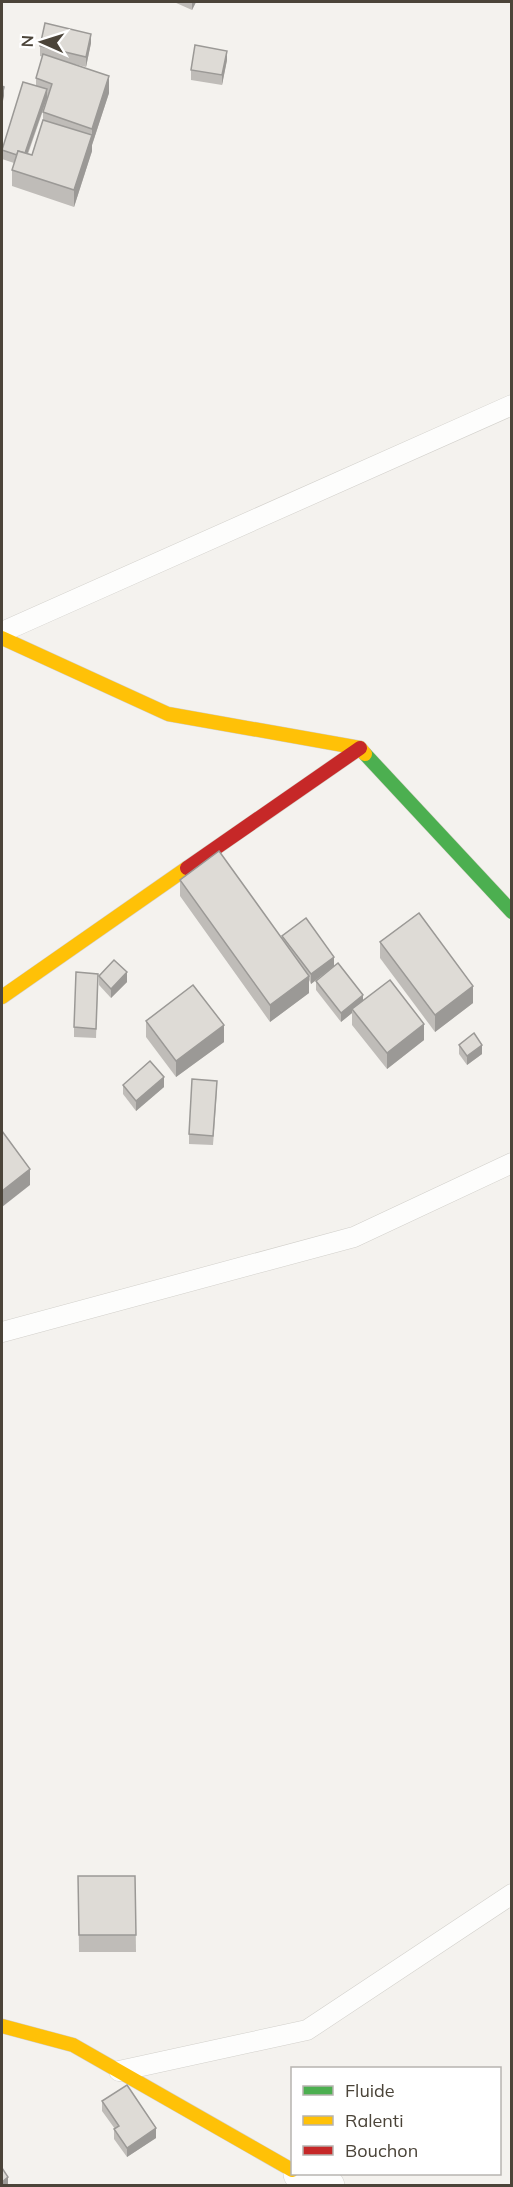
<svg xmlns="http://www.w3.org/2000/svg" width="513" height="2187" font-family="Mulish,sans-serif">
<rect width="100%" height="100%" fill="#f4f2ee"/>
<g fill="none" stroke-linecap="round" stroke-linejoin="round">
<g stroke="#d2d0cb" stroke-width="21">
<g id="lane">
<polyline points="2,632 512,405"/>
<polyline points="2,1332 354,1237 512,1163"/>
<polyline points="119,2071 307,2030 512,1894"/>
</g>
</g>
<g stroke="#d2d0cb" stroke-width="34">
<polyline id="street" points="300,2174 328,2186"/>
</g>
<g stroke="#d3cfc5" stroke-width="15">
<polyline id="fast" points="365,754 512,912"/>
</g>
<g stroke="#d3cfc5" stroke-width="15">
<g id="slow">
<polyline points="2,638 168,714 360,748 365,754"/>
<polyline points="2,997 187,868"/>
<polyline points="2,2026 73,2045 292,2170"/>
</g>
</g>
<g stroke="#d3cfc5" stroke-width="15">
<polyline id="jam" points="187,868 360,748"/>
</g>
<use href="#lane" stroke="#fdfdfc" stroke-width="20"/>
<use href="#street" stroke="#fdfdfc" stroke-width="33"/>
<use href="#fast" stroke="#4caf50" stroke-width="14"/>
<use href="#slow" stroke="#ffc107" stroke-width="14"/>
<use href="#jam" stroke="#c62828" stroke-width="14"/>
</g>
<g fill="#bfbcb8" fill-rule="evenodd">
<polygon points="174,2 196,2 192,10"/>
<path d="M91,43L86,67L70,63L109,93L92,145V151L74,207L12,186V170L14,163L2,159V150L36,86V78L43,57L40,56V46ZM47,99L43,112V121L32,155L28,154Z"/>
<polygon points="227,60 222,85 191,80 191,70"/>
<polygon points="180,880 282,939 282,936 334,966 363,1001 424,1040 387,1069 352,1025 352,1013 341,1022 316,990 316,981 326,972 311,984 309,980 309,993 270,1022 180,896"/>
<polygon points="380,942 473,1003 435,1032 380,958"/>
<polygon points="99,976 127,982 111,998 99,985"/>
<polygon points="98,983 96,1038 74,1037 74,1027"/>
<polygon points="146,1021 224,1042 176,1077 146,1037"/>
<polygon points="459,1045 482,1054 467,1065 459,1054"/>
<polygon points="123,1085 164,1087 136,1111 123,1094"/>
<polygon points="217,1090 213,1145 189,1144 189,1134"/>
<polygon points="78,1876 135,1876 136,1952 79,1952"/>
<polygon points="102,2101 156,2138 127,2157 114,2139 114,2129 115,2129 102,2111"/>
</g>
<g fill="#9b9996">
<polygon points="192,2 196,2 192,10"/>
<polygon points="91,34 91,43 86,67 86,57"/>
<polygon points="227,51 227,60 222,85 222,75"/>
<polygon points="109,76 109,93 92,145 92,129"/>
<polygon points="4,87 4,96 2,106 2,96"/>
<polygon points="47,89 47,98 23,166 23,157"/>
<polygon points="92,135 92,151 74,207 74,190"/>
<polygon points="334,957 334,966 311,984 311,974"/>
<polygon points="127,972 127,982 111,998 111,989"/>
<polygon points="309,976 309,993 270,1022 270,1005"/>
<polygon points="473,986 473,1003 435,1032 435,1015"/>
<polygon points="363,995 363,1005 352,1009 352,1013 341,1022 341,1013"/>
<polygon points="424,1024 424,1040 387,1069 387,1053"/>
<polygon points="224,1025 224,1042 176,1077 176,1061"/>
<polygon points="482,1045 482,1054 467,1065 467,1056"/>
<polygon points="164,1077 164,1087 136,1111 136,1101"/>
<polygon points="30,1169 30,1185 2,1207 2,1191"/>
<polygon points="156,2128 156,2138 127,2157 127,2148"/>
<polygon points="8,2177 8,2186 2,2186 2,2182"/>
</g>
<g fill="#dedbd6" stroke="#9b9996" stroke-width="1.5">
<polygon points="45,23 91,34 86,57 40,46"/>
<polygon points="195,45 227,51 222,75 191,70"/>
<polygon points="43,54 109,76 92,129 43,112 52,84 36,78"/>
<polygon points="23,82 47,89 25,153 18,151 17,155 2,150"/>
<polygon points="2,86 4,87 2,96"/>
<polygon points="43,120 92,135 74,190 12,170 18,151 32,155"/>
<polygon points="219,851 309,976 270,1005 180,880"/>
<polygon points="419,913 473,986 435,1015 380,942"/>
<polygon points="306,918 334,957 311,974 282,936"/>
<polygon points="114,960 127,972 111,989 99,976"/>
<polygon points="338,963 363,995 341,1013 316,981"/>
<polygon points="76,972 98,974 96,1029 74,1027"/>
<polygon points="390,980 424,1024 387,1053 352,1009"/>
<polygon points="193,985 224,1025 176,1061 146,1021"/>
<polygon points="474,1033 482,1045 467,1056 459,1045"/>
<polygon points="150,1061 164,1077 136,1101 123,1085"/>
<polygon points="192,1079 217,1081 213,1136 189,1134"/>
<polygon points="2,1131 30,1169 2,1191"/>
<polygon points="78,1876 135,1876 136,1935 79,1935"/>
<polygon points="127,2085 156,2128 127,2148 114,2129 119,2126 102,2101"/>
<polygon points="2,2168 8,2177 2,2182"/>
</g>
<rect width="513" height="2187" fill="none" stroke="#4b4439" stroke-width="6"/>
<rect x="291" y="2067" width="210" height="108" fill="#ffffff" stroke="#b7b4b0" stroke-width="1.5"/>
<rect x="303" y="2086" width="30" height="9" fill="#4caf50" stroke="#b7b4b0" stroke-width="1.5"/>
<text x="345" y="2097" font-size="18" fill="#4b4439">Fluide</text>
<rect x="303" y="2116" width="30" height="9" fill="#ffc107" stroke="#b7b4b0" stroke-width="1.5"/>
<text x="345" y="2127" font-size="18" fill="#4b4439">Ralenti</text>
<rect x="303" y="2146" width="30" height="9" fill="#c62828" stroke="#b7b4b0" stroke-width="1.5"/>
<text x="345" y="2157" font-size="18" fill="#4b4439">Bouchon</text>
<g transform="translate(42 42) rotate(273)" stroke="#ffffff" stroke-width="4.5" paint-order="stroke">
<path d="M0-4.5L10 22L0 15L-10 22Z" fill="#4b4439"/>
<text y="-9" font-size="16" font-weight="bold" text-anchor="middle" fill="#4b4439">N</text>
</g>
</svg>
